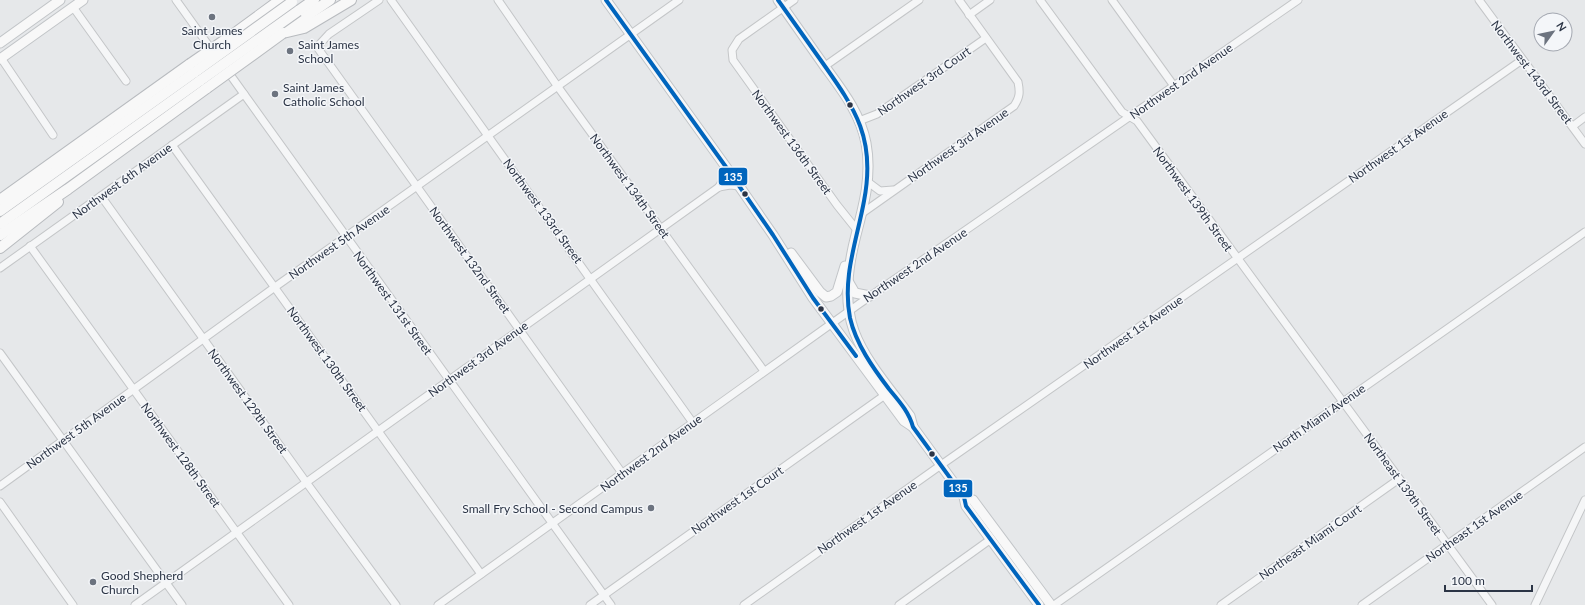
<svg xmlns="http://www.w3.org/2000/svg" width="1585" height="605" font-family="Lato,sans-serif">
<rect width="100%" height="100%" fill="#e6e8ea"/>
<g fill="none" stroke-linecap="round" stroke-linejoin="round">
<g stroke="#c4c6c8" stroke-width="9">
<g id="minor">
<polyline points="176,0 214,53"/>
<polyline points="379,0 329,34 317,47 622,473"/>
<polyline points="391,0 693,423"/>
<polyline points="498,0 558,87 764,371"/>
<polyline points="794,0 739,39 732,50 733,60 837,205 857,230"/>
<polyline points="1040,0 1122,112 1137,121 1492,605"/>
<polyline points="1112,0 1174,86"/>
<polyline points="1479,0 1585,144"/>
<polyline points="73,7 126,81"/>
<polyline points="969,15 990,0"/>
<polyline points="1,58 53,135"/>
<polyline points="825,66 919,0"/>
<polyline points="226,69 611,605"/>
<polyline points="859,121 877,114 986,38"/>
<polyline points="1573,126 1585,117"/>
<polyline points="172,145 481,574"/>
<polyline points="868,182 880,191 893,190"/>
<polyline points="719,187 724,178 726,167"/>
<polyline points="101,196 306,482 396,605"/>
<path d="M861,214L1014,106C1020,97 1020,92 1018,82L959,0"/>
<polyline points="30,246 289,605"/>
<polyline points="0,268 244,94"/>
<polyline points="0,353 182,605"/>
<polyline points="0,486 275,287 679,0"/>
<polyline points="0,502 73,605"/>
<polyline points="135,605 719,187 730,185 739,186"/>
<polyline points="438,605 859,304 1298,0"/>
<polyline points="590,605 885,395"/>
<polyline points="744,605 941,465 1522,60"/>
<polyline points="899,605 991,539"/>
<polyline points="1054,605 1585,232"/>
<polyline points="1221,605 1399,479"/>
<polyline points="1362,605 1585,447"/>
<polyline points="1535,605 1585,500"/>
</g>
</g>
<g stroke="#c2c5c8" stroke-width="11">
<g id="major">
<polyline points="606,0 726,167 773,235 813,298 904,421 913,427"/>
<path d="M778,0C793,21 808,43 823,64C841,89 860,112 866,143C872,175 864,205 856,235C848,266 843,300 854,331C865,361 891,390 910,416L913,427L964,497L966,506L1039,605"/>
<polyline points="0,43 60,0"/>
<polyline points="0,59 83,0"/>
<polyline points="791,253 820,292 826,297 831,296 837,292 845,266"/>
<polyline points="848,281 855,293 870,296"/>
<polyline points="964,497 973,500 1051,605"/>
</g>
</g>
<g stroke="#b8bbbf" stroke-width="12">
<g id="highway">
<polyline points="298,11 314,0"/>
<polyline points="288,29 330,0"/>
<polyline points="235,33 280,0"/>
<polyline points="283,33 304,28 351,0"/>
<polyline points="0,200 190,64"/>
<polyline points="0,211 195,72"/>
<polyline points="0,224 201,80"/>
<polyline points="0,235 68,189 207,88"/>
<polyline points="0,248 58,202"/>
</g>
</g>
<use href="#minor" stroke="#f5f6f7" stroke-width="7"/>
<use href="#major" stroke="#f8f8f8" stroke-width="9"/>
<use href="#highway" stroke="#f8f8f8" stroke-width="10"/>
<g stroke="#b8bbbf" stroke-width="12" stroke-linecap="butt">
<g id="highway-bridge">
<polyline points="190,64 235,33"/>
<polyline points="195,72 292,2"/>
<polyline points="201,80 298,11"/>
<polyline points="207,88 283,33"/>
</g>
</g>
<use href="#highway-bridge" stroke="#f8f8f8" stroke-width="10"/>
<g stroke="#f4f6f9" stroke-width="7">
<g id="bus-1">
<polyline points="606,0 726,167 773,235 813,298 856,356"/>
<path d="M778,0C793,21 807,41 822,62C856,110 876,139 864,201C857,240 842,277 850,318C856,344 873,368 889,389C899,401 909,412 913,427L964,497L966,506L1039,605"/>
</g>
</g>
<use href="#bus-1" stroke="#0065bd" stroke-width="4"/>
</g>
<g fill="#6c737f" stroke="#f4f6f9" stroke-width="1.5">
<circle cx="212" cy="17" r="4"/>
<circle cx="290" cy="51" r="4"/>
<circle cx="275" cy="94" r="4"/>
<circle cx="651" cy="508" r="4"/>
<circle cx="93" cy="582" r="4"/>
</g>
<g fill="#2b3445" stroke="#f4f6f9" stroke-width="1.5">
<circle cx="850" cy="105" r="3.5"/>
<circle cx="745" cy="194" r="3.5"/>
<circle cx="821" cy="309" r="3.5"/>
<circle cx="932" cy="454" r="3.5"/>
</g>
<g text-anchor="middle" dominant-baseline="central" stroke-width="3" stroke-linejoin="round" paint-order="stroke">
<g font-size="12" fill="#2b3445" stroke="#f4f6f9" text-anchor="start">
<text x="212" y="30" text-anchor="middle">Saint James<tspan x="212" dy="14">Church</tspan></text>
<text x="298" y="44">Saint James<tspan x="298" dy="14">School</tspan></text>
<text x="283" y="87">Saint James<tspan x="283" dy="14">Catholic School</tspan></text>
<text x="643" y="508" text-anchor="end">Small Fry School - Second Campus</text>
<text x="101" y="575">Good Shepherd<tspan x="101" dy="14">Church</tspan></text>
</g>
<g font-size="12" fill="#2b3445" stroke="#f4f6f9">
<text transform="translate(1532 72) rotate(53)">Northwest 143rd Street</text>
<text transform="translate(924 81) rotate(-35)">Northwest 3rd Court</text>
<text transform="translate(1181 81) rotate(-35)">Northwest 2nd Avenue</text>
<text transform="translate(792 142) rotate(54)">Northwest 136th Street</text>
<text transform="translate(958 145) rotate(-35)">Northwest 3rd Avenue</text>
<text transform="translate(1398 146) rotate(-35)">Northwest 1st Avenue</text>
<text transform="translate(122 181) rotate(-36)">Northwest 6th Avenue</text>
<text transform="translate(630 186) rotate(54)">Northwest 134th Street</text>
<text transform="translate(1193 199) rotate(54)">Northwest 139th Street</text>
<text transform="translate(543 211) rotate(54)">Northwest 133rd Street</text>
<text transform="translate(339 242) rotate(-35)">Northwest 5th Avenue</text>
<text transform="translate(470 260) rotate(54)">Northwest 132nd Street</text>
<text transform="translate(915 265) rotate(-34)">Northwest 2nd Avenue</text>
<text transform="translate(393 303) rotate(54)">Northwest 131st Street</text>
<text transform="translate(1133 332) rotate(-35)">Northwest 1st Avenue</text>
<text transform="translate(327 359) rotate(54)">Northwest 130th Street</text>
<text transform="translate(478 359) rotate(-36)">Northwest 3rd Avenue</text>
<text transform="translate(248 401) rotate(54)">Northwest 129th Street</text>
<text transform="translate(1319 418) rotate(-35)">North Miami Avenue</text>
<text transform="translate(76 431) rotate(-36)">Northwest 5th Avenue</text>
<text transform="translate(651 453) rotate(-36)">Northwest 2nd Avenue</text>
<text transform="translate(181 455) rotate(54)">Northwest 128th Street</text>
<text transform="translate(1403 484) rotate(54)">Northeast 139th Street</text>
<text transform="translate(737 500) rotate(-35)">Northwest 1st Court</text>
<text transform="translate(867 517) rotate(-35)">Northwest 1st Avenue</text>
<text transform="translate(1474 526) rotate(-35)">Northeast 1st Avenue</text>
<text transform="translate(1310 542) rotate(-35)">Northeast Miami Court</text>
</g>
</g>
<g stroke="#f4f6f9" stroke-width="1.5">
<rect x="718" y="167" width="30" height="19" rx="4" fill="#0065bd"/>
<rect x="943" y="479" width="30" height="19" rx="4" fill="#0065bd"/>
</g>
<g font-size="11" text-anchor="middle" font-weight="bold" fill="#fff">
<text x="733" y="181">135</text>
<text x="958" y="492">135</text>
</g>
<g transform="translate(1553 32) rotate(57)"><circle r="19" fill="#f4f6f9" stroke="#a4a8b1"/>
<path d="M0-3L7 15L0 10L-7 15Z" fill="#6c737f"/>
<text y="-6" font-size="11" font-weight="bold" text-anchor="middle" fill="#2b3445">N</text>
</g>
<path d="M1445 585v6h87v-6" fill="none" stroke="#2b3445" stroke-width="2"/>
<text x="1451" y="585" font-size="12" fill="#2b3445" stroke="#f4f6f9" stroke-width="3" paint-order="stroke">100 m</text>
</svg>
